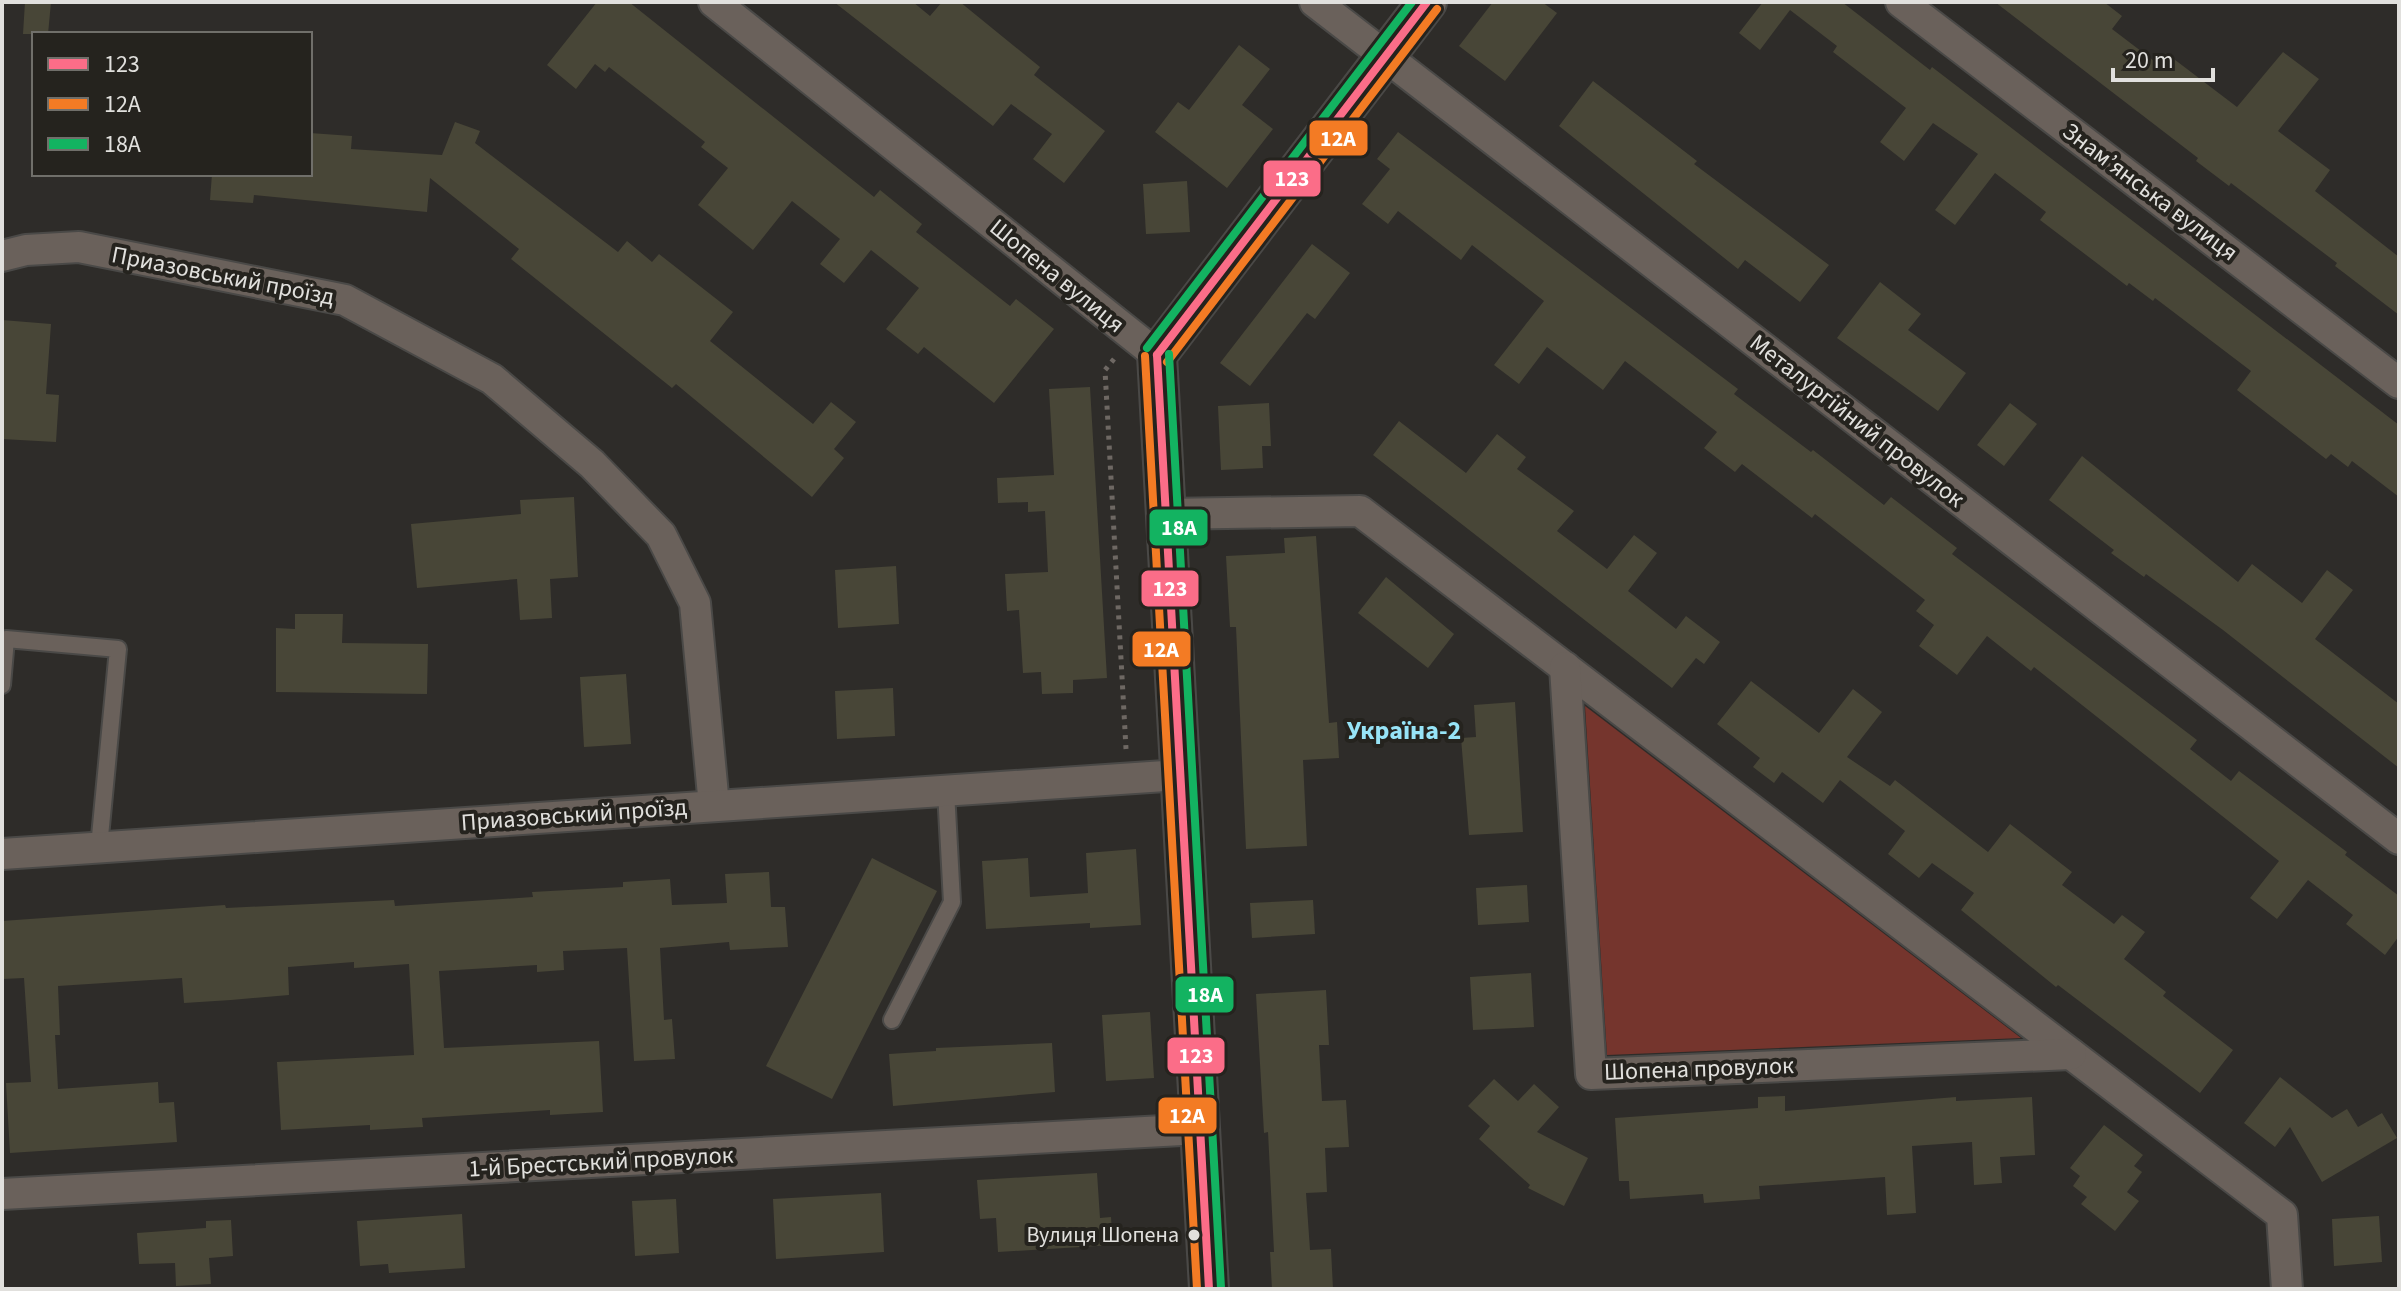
<svg xmlns="http://www.w3.org/2000/svg" width="2401" height="1291" font-family="'Source Sans 3',sans-serif">
<rect width="100%" height="100%" fill="#2e2c29"/>
<polygon fill="#75352d" points="1585,706 2021,1038 1607,1055"/>
<g fill="#484637">
<polygon points="25,2 51,2 48,34 23,34"/>
<polygon points="597,2 629,2 874,197 880,190 922,224 916,232 1010,306 1016,299 1054,329 994,403 924,347 918,354 886,329 919,288 871,250 844,283 820,264 840,239 792,201 753,250 698,205 728,168 701,147 705,142 609,67 605,72 595,64 576,89 547,65"/>
<polygon points="834,2 913,2 930,16 942,2 960,2 1040,67 1034,75 1105,131 1064,183 1033,159 1052,134 1011,104 993,126"/>
<polygon points="1493,2 1542,2 1557,13 1505,81 1459,46"/>
<polygon points="1763,2 1842,2 1930,70 1932,67 2399,425 2399,497 2352,461 2348,467 2331,454 2326,459 2237,390 2251,371 2155,298 2153,301 2129,283 2127,286 2040,220 2046,212 1995,173 1955,225 1935,210 1978,154 1933,123 1904,161 1880,142 1906,108 1833,52 1837,46 1790,10 1760,50 1739,33"/>
<polygon points="1995,2 2104,2 2122,16 2112,29 2158,64 2166,53 2237,107 2283,52 2319,79 2278,131 2330,170 2315,191 2399,257 2399,315 2335,266 2337,263 2231,183 2229,186 2196,161 2198,158"/>
<polygon points="1239,45 1270,69 1242,105 1273,129 1227,188 1155,132 1178,102 1189,110"/>
<polygon points="1593,81 1697,161 1694,164 1829,265 1800,302 1745,260 1738,269 1559,126"/>
<polygon points="455,122 480,131 475,143 618,252 627,241 652,262 659,254 733,312 710,341 813,424 831,402 856,422 834,449 844,458 812,497 676,384 672,388 511,259 519,249 430,178 427,212 254,195 253,203 210,200 212,174 310,174 310,133 352,136 351,149 442,155"/>
<polygon points="1398,132 1738,389 1734,394 1811,452 1813,450 1884,505 1891,497 1957,548 1952,554 2197,740 2190,749 2231,781 2239,771 2347,852 2345,855 2399,896 2399,936 2385,955 2346,924 2353,915 2308,880 2277,919 2250,898 2279,861 2034,667 2031,671 1987,636 1957,675 1919,646 1934,625 1916,611 1925,600 1815,514 1812,518 1742,464 1735,472 1704,448 1717,432 1625,361 1603,390 1547,347 1519,384 1494,365 1544,301 1472,245 1461,260 1398,211 1388,224 1362,204 1390,169 1377,159"/>
<polygon points="1187,181 1190,232 1146,234 1143,184"/>
<polygon points="1312,244 1350,273 1315,319 1307,313 1250,386 1220,363"/>
<polygon points="1880,282 1921,314 1908,330 1966,373 1938,411 1837,338"/>
<polygon points="2,320 51,324 46,394 59,395 56,442 2,439"/>
<polygon points="1090,387 1107,678 1073,680 1073,693 1042,694 1041,672 1023,673 1019,610 1007,611 1005,574 1048,572 1045,511 1028,512 1028,502 998,503 997,478 1054,475 1049,389"/>
<polygon points="1269,403 1271,446 1262,446 1263,468 1221,470 1218,406"/>
<polygon points="2010,403 2037,424 2004,466 1977,445"/>
<polygon points="1399,421 1466,473 1497,434 1526,457 1517,469 1574,511 1557,531 1607,569 1634,535 1657,553 1628,591 1676,629 1686,616 1720,642 1704,664 1696,658 1672,688 1373,455"/>
<polygon points="2082,456 2238,582 2252,564 2302,603 2327,570 2353,590 2315,639 2399,704 2399,768 2223,630 2146,574 2144,577 2111,553 2114,550 2049,500"/>
<polygon points="574,497 578,577 550,579 552,618 520,620 517,579 417,588 411,524 521,514 520,500"/>
<polygon points="1316,536 1329,723 1337,722 1339,758 1303,760 1307,846 1246,849 1236,627 1230,627 1226,556 1285,553 1284,538"/>
<polygon points="896,566 899,624 838,628 835,570"/>
<polygon points="1386,577 1454,634 1428,668 1358,613"/>
<polygon points="295,614 343,614 342,643 428,644 427,694 276,692 276,628 295,629"/>
<polygon points="626,674 631,744 584,747 580,677"/>
<polygon points="1751,681 1819,733 1853,689 1882,712 1847,757 1890,786 1895,780 1988,852 2010,824 2072,872 2062,885 2114,924 2122,915 2145,932 2124,959 2166,992 2163,996 2233,1050 2200,1093 2058,985 2056,987 1961,910 1974,893 1932,863 1919,878 1888,854 1905,831 1840,780 1823,803 1782,772 1774,783 1753,767 1760,758 1717,724"/>
<polygon points="893,688 895,736 837,739 835,691"/>
<polygon points="1515,702 1523,832 1469,835 1461,738 1476,737 1474,705"/>
<polygon points="1136,849 1141,925 1090,928 1090,923 986,929 982,861 1028,858 1030,897 1088,893 1086,853"/>
<polygon points="872,858 937,891 832,1099 766,1066"/>
<polygon points="769,872 771,907 785,907 788,947 730,950 729,942 660,948 664,1020 672,1019 675,1059 634,1061 627,948 563,951 564,970 537,972 537,965 439,971 444,1048 599,1041 603,1112 550,1115 550,1110 422,1118 423,1127 370,1130 370,1125 281,1130 277,1062 414,1055 409,964 354,968 354,962 288,967 289,995 231,1000 184,1003 182,978 58,986 60,1035 55,1035 58,1089 158,1082 159,1103 174,1102 177,1142 10,1153 6,1083 31,1082 24,978 2,979 2,921 225,905 226,908 394,900 395,906 533,897 532,892 623,887 623,882 670,879 672,905 727,903 725,874"/>
<polygon points="1527,885 1529,922 1478,925 1476,888"/>
<polygon points="1313,900 1315,934 1252,938 1250,903"/>
<polygon points="1531,973 1534,1027 1473,1030 1470,977"/>
<polygon points="1326,990 1329,1045 1319,1045 1322,1101 1346,1100 1349,1147 1325,1148 1327,1192 1306,1193 1310,1250 1331,1249 1333,1289 1272,1289 1270,1252 1274,1252 1268,1132 1264,1133 1256,994"/>
<polygon points="1150,1012 1154,1078 1106,1081 1102,1015"/>
<polygon points="1052,1043 1055,1092 893,1106 889,1054 936,1051 936,1048"/>
<polygon points="2280,1077 2332,1118 2347,1109 2358,1127 2382,1113 2397,1138 2322,1182 2290,1127 2275,1147 2244,1123"/>
<polygon points="1494,1079 1518,1101 1534,1084 1559,1107 1537,1132 1588,1158 1564,1206 1528,1188 1530,1185 1479,1139 1490,1126 1468,1106"/>
<polygon points="1785,1096 1785,1111 1956,1097 1956,1101 2032,1097 2035,1155 2000,1157 2002,1183 1974,1185 1972,1142 1912,1146 1916,1213 1887,1215 1885,1177 1759,1186 1760,1199 1704,1203 1703,1194 1630,1199 1629,1181 1619,1181 1615,1118 1758,1108 1758,1097"/>
<polygon points="2104,1125 2143,1155 2134,1166 2142,1172 2127,1192 2139,1201 2115,1231 2081,1204 2087,1197 2073,1186 2080,1176 2070,1168"/>
<polygon points="1097,1173 1100,1218 1111,1217 1113,1245 998,1252 996,1218 980,1219 977,1180"/>
<polygon points="881,1193 884,1252 776,1259 773,1199"/>
<polygon points="676,1199 679,1253 635,1256 632,1201"/>
<polygon points="462,1214 465,1268 389,1273 388,1264 360,1266 357,1221"/>
<polygon points="2379,1216 2382,1262 2334,1266 2332,1219"/>
<polygon points="231,1220 233,1256 209,1258 211,1284 176,1286 175,1263 139,1264 137,1233 206,1228 206,1221"/>
</g>
<g fill="none" stroke-linecap="round" stroke-linejoin="round">
<g stroke="#4a4947" stroke-width="20">
<g id="service">
<polyline points="2,685 6,639 118,649 99,847"/>
<polyline points="892,1020 952,902 946,791"/>
</g>
</g>
<g stroke="#4a4947" stroke-width="34">
<g id="minor">
<polyline points="714,2 1157,355"/>
<polyline points="1315,2 2399,839"/>
<polyline points="1901,2 2399,383"/>
<polyline points="2,256 26,250 79,247 345,300 492,379 592,464 661,535 695,603 714,806"/>
<polyline points="1166,514 1360,511 2282,1215 2287,1289"/>
<polyline points="1565,667 1591,1074 2071,1054"/>
<polyline points="2,854 1180,775"/>
<polyline points="2,1194 1200,1129"/>
</g>
</g>
<g stroke="#4a4947" stroke-width="42">
<polyline id="tertiary" points="1209,1289 1157,355 1427,2"/>
</g>
<polyline stroke="#6e6863" stroke-width="5" stroke-dasharray="4 6" stroke-linecap="butt" points="1114,359 1105,370 1126,749"/>
<use href="#service" stroke="#6a615b" stroke-width="16"/>
<use href="#minor" stroke="#6a615b" stroke-width="30"/>
<use href="#tertiary" stroke="#6a615b" stroke-width="38"/>
<g stroke="#25231e" stroke-width="14">
<g id="bus-1">
<polyline points="1157,355 1209,1289"/>
<polyline points="1157,355 1427,2"/>
</g>
</g>
<g stroke="#25231e" stroke-width="14">
<g id="bus-2">
<polyline points="1145,356 1197,1289"/>
<polyline points="1167,362 1437,9"/>
</g>
</g>
<g stroke="#25231e" stroke-width="14">
<g id="bus-3">
<polyline points="1147,348 1412,2"/>
<polyline points="1169,354 1221,1288"/>
</g>
</g>
<use href="#bus-1" stroke="#fb6d88" stroke-width="8"/>
<use href="#bus-2" stroke="#f37b24" stroke-width="8"/>
<use href="#bus-3" stroke="#13b361" stroke-width="8"/>
</g>
<circle fill="#e1e0dd" stroke="#25231e" stroke-width="3" cx="1194" cy="1235" r="7"/>
<g text-anchor="middle" dominant-baseline="central" stroke-width="8" stroke-linejoin="round" paint-order="stroke">
<g font-size="22" fill="#e1e0dd" stroke="#25231e" text-anchor="end">
<text x="1179" y="1235">Вулиця Шопена</text>
</g>
<g font-size="24" fill="#e1e0dd" stroke="#25231e">
<text transform="translate(2150 192) rotate(37)">Знам’янська вулиця</text>
<text transform="translate(223 276) rotate(11)">Приазовський проїзд</text>
<text transform="translate(1057 276) rotate(39)">Шопена вулиця</text>
<text transform="translate(1857 421) rotate(38)">Металургійний провулок</text>
<text transform="translate(574 815) rotate(-4)">Приазовський проїзд</text>
<text transform="translate(1699 1069) rotate(-2)">Шопена провулок</text>
<text transform="translate(601 1162) rotate(-3)">1-й Брестський провулок</text>
</g>
<g font-size="26" font-weight="bold" fill="#97e4f7" stroke="#25231e">
<text x="1404" y="730">Україна-2</text>
</g>
</g>
<g stroke="#25231e" stroke-width="3">
<rect x="1308" y="119" width="61" height="38" rx="8" fill="#f37b24"/>
<rect x="1262" y="159" width="60" height="39" rx="8" fill="#fb6d88"/>
<rect x="1148" y="508" width="61" height="39" rx="8" fill="#13b361"/>
<rect x="1140" y="569" width="60" height="39" rx="8" fill="#fb6d88"/>
<rect x="1131" y="630" width="61" height="38" rx="8" fill="#f37b24"/>
<rect x="1174" y="975" width="61" height="39" rx="8" fill="#13b361"/>
<rect x="1166" y="1036" width="60" height="39" rx="8" fill="#fb6d88"/>
<rect x="1157" y="1096" width="61" height="39" rx="8" fill="#f37b24"/>
</g>
<g font-size="22" text-anchor="middle" font-weight="bold" fill="#fff">
<text x="1338" y="146">12А</text>
<text x="1292" y="186">123</text>
<text x="1179" y="535">18А</text>
<text x="1170" y="596">123</text>
<text x="1161" y="657">12А</text>
<text x="1205" y="1002">18А</text>
<text x="1196" y="1063">123</text>
<text x="1187" y="1123">12А</text>
</g>
<rect width="2401" height="1291" fill="none" stroke="#e1e0dd" stroke-width="8"/>
<rect x="32" y="32" width="280" height="144" fill="#25231e" stroke="#706f6a" stroke-width="2"/>
<rect x="48" y="58" width="40" height="12" fill="#fb6d88" stroke="#706f6a" stroke-width="2"/>
<text x="104" y="72" font-size="24" fill="#e1e0dd">123</text>
<rect x="48" y="98" width="40" height="12" fill="#f37b24" stroke="#706f6a" stroke-width="2"/>
<text x="104" y="112" font-size="24" fill="#e1e0dd">12А</text>
<rect x="48" y="138" width="40" height="12" fill="#13b361" stroke="#706f6a" stroke-width="2"/>
<text x="104" y="152" font-size="24" fill="#e1e0dd">18А</text>
<path d="M2113 68v12h100v-12" fill="none" stroke="#e1e0dd" stroke-width="4"/>
<text x="2125" y="68" font-size="24" fill="#e1e0dd" stroke="#25231e" stroke-width="6" paint-order="stroke">20 m</text>
</svg>
